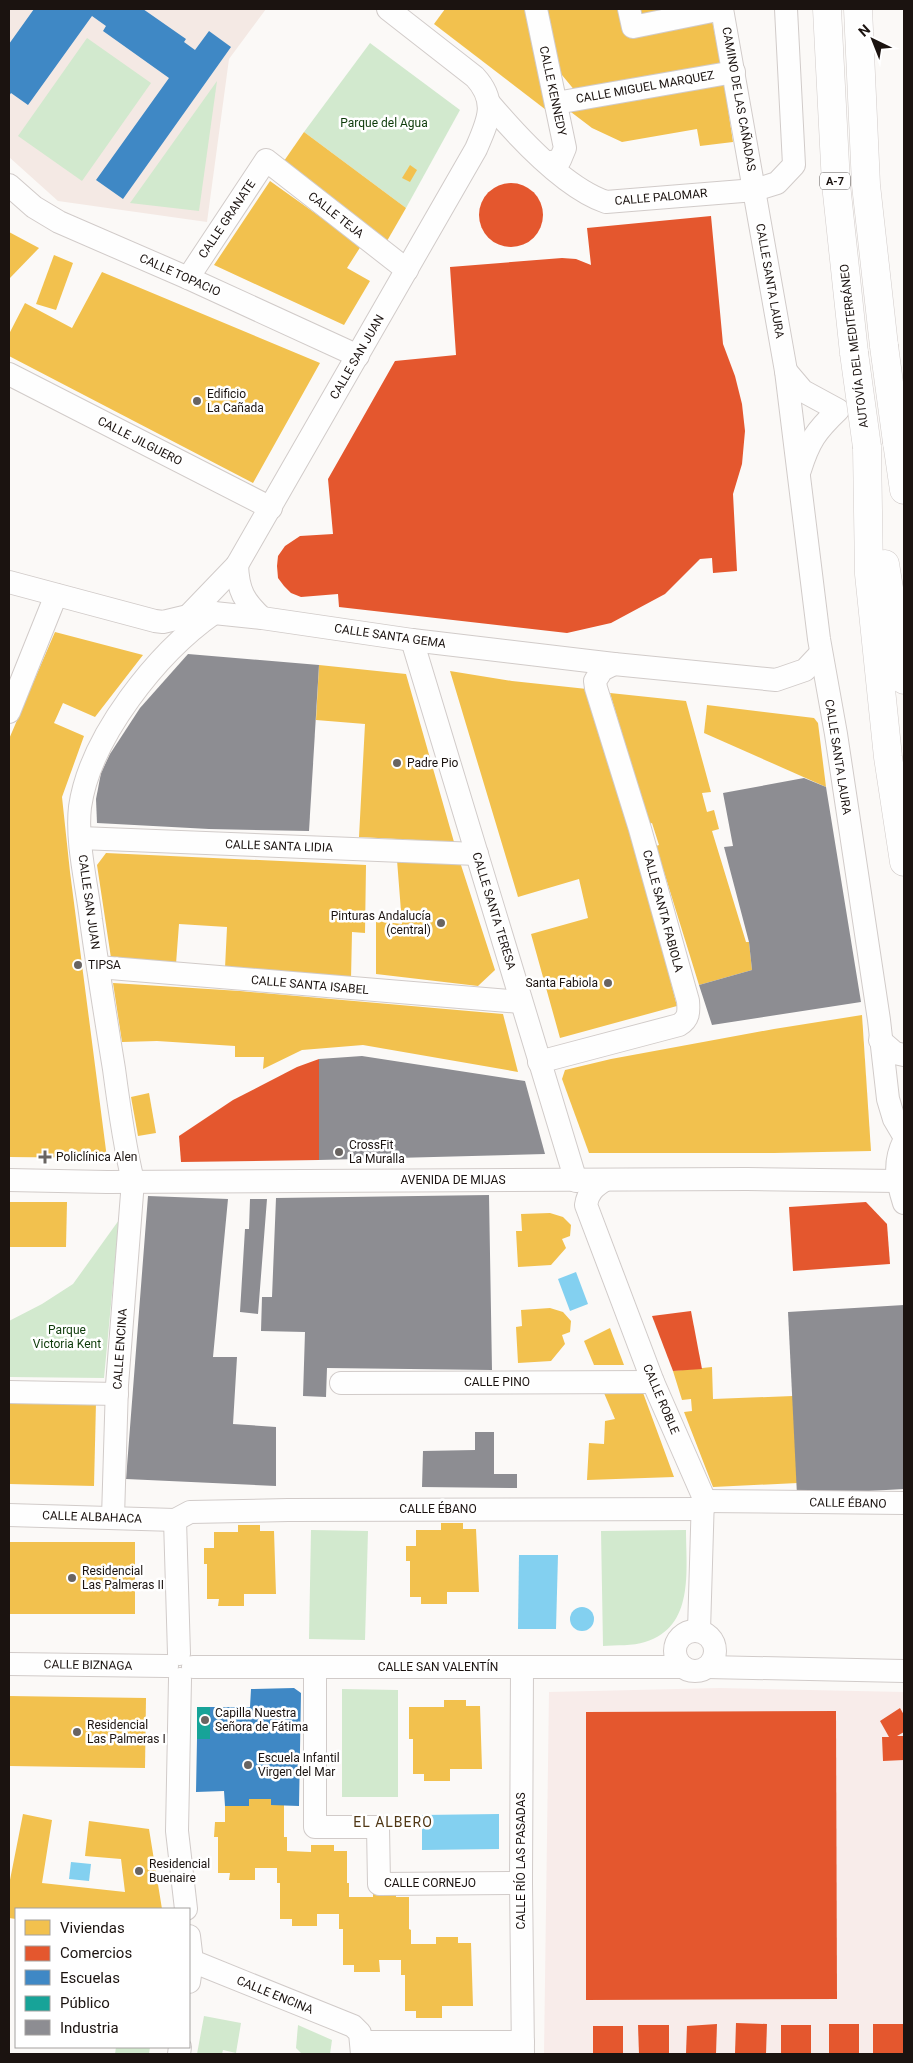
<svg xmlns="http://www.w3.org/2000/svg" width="913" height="2063" font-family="Roboto,sans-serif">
<rect width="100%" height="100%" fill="#fbf9f7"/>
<polygon fill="#f8ecea" points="720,1688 904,1692 904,2054 544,2054 549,1692"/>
<polygon fill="#f4e9e4" points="9,9 266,9 229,59 207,222 58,201 9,157"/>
<g fill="#d2e9ce">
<polygon points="87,38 151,83 82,181 18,136"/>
<polygon points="370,43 460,110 406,208 304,132"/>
<polygon points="217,81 199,211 130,203"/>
<polygon points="119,1220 104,1378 9,1377 9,1321 42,1304 73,1284"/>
<polygon points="311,1530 368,1531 365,1640 309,1639"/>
<path d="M686,1530C686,1570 695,1627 645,1642C633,1646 616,1645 603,1646L601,1531Z"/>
<polygon points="342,1689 398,1690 398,1797 342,1797"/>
<polygon points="204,2016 241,2023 236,2053 223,2050 222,2054 197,2054"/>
<polygon points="298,2025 332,2040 330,2054 302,2054 296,2048"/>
<polygon points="116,2047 150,2047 149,2054 115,2054"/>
</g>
<g fill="#83d0f0">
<polygon points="576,1272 588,1304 570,1311 558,1279"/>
<polygon points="519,1555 558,1555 556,1629 518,1629"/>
<circle cx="582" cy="1619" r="12"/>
<polygon points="499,1814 499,1849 422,1850 422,1815"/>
<polygon points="71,1862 91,1864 89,1881 69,1879"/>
</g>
<g fill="#f2c14e">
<polygon points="445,9 526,9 550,113 434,24"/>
<polygon points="544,9 620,9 627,37 712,20 721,66 576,92 557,69"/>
<polygon points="639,9 666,9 640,16"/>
<polygon points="724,82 733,142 700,146 697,129 622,142 592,128 567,109"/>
<polygon points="304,132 406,208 387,241 284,161"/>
<polygon points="410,165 417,170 410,182 402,178"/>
<polygon points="270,181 361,246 347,268 370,281 344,325 214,265"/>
<polygon points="9,232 39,248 9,279"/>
<polygon points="54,255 73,263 56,310 36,304"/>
<polygon points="102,272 320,363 253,483 9,356 9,334 25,303 72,328"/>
<polygon points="55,632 143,655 95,717 63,703 54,723 84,736 62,797 70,872 107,1158 9,1157 9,739"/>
<polygon points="319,665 406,674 454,842 359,837 365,724 316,720"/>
<polygon points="450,671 512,681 587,689 630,826 677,1006 560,1038 531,934 588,918 579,879 518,897"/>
<polygon points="610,693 686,701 711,792 702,793 707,812 714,810 719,829 712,831 746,942 749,942 752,970 699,985 656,846 659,845 652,823 649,824"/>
<polygon points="707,705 814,718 818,723 826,787 704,733"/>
<polygon points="106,853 366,865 365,933 352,932 351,979 225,968 227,927 179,924 176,964 111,958 97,865"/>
<polygon points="397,860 460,862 495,970 478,986 376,974 376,921 402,924"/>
<polygon points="113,983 240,991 503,1014 518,1072 363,1045 302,1050 263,1069 264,1057 235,1057 235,1046 157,1041 122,1042"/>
<polygon points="862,1015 871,1151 774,1153 589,1153 562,1079 565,1070 611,1059 774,1029"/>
<polygon points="149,1093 156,1133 138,1136 131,1097"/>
<polygon points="9,1202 67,1202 66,1247 9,1247"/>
<polygon points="550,1213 563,1217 571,1225 570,1236 562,1239 566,1248 551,1265 518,1267 516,1231 522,1231 521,1214"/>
<polygon points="550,1308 563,1312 571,1321 570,1332 562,1335 565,1344 551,1361 518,1363 516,1327 522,1326 521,1310"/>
<polygon points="610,1328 624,1365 594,1365 584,1341"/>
<polygon points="712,1367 713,1399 793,1396 798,1483 713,1487 684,1412 692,1411 691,1399 682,1400 673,1371"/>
<polygon points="642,1390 674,1477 587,1480 589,1443 604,1444 605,1421 615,1419 604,1393"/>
<polygon points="9,1400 96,1402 94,1486 9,1484"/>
<polygon points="441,1523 463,1523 463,1529 476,1529 479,1592 447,1592 447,1604 421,1604 421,1597 410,1597 410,1561 406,1561 406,1546 416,1546 416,1530 441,1530"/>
<polygon points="238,1525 260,1525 260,1531 274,1531 276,1594 244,1594 244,1606 218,1606 219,1599 207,1599 207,1564 204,1564 204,1548 214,1548 214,1532 238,1532"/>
<rect x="9" y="1542" width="126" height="72"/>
<polygon points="9,1696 146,1698 145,1768 9,1766"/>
<polygon points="444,1700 466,1700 466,1706 480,1706 482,1769 450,1769 450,1781 424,1781 424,1774 413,1774 413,1739 409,1739 409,1707 444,1707"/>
<polygon points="249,1799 271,1799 271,1805 284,1805 284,1837 287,1837 287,1851 311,1852 311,1845 334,1845 334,1851 347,1851 347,1883 349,1883 349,1897 373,1897 373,1891 396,1890 396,1897 409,1897 409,1929 411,1930 411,1944 436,1944 436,1937 458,1937 458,1943 471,1943 473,2006 442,2006 442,2018 416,2018 416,2011 405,2011 405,1975 401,1975 401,1960 379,1960 380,1972 354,1972 354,1965 343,1965 343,1929 339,1929 339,1914 317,1914 317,1926 292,1926 292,1919 280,1919 280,1883 277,1883 277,1868 255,1868 255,1880 229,1880 230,1873 218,1873 218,1837 214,1837 215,1822 225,1822 225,1806 249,1806"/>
<polygon points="23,1814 52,1820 42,1883 125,1892 121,1859 85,1856 89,1821 149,1829 162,1909 16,1909 16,1919 9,1918 9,1885"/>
</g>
<g fill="#e4572e">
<circle cx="511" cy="215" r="32"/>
<polygon points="711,216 723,344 735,376 742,404 745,431 742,464 733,494 737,571 713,573 712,558 700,559 665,594 611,623 567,633 339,607 338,594 301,597 291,593 284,586 278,578 277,566 278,556 285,546 300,536 333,534 328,479 395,361 456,355 450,267 562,258 576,259 591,265 587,228"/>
<polygon points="319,1059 319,1160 181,1162 179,1136 233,1100 297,1067"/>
<polygon points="866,1202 887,1224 890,1264 793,1271 789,1207"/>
<polygon points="691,1311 702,1369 673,1371 652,1316"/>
<polygon points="900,1708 904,1715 904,1732 897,1736 904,1736 904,1760 883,1761 882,1737 889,1737 880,1721"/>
<polygon points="836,1711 837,1999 586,2000 586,1712"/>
<polygon points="736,2023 767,2024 766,2054 735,2054"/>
<polygon points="717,2024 716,2054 686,2054 687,2026"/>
<rect x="829" y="2024" width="30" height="30"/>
<rect x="873" y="2024" width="31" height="30"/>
<polygon points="638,2025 669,2025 669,2054 639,2054"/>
<rect x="781" y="2025" width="30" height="29"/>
<rect x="593" y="2026" width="30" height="28"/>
</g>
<g fill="#3f88c5">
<polygon points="34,9 143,9 186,39 184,42 195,50 209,31 231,47 123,199 96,180 169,78 103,31 106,26 92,16 28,105 11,93 9,96 9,44"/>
<polygon points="294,1688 301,1693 299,1806 271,1805 271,1799 249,1799 249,1806 225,1806 224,1791 196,1792 197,1739 210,1739 210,1707 250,1707 251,1689"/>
</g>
<rect fill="#17a398" x="197" y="1707" width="13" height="32"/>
<g fill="#8d8d92">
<polygon points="188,654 319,665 309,831 209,829 97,823 96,799 101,773 110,754 140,708"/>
<polygon points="804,778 826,787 861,1002 712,1025 699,985 752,970 749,942 724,847 733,846 723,793"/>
<polygon points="362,1056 525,1081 545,1154 319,1160 319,1059"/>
<polygon points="489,1195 492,1370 327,1368 326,1397 303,1396 305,1332 261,1331 262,1297 272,1297 276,1198"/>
<polygon points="148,1196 228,1199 213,1357 237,1357 233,1424 276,1427 276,1486 126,1479"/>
<polygon points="250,1199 267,1199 258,1314 240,1312 245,1229 249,1229"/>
<polygon points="904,1305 904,1489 797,1495 788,1312"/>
<polygon points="475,1432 494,1432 494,1474 517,1474 517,1488 422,1487 423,1451 475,1450"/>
</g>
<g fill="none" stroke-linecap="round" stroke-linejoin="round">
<g stroke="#d1cbc9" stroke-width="24">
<g id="minor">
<polyline points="536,9 565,148 560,160 548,163"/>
<polyline points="629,9 633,27 722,9"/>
<polyline points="722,9 786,371 819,639 836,734 879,1020 888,1099 894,1119 904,1136"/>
<polyline points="556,103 734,72"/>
<path d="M490,104C518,137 565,188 606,202L755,190L777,183L794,165L786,9"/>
<polyline points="9,185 34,207 59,222 188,278 358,356"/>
<polyline points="188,278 266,160 407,270"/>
<path d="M786,371L803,391L838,410C816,431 809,441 800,470"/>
<polyline points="9,374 271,508"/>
<path d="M237,565C238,591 244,601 262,618"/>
<polyline points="9,582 155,621 163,622 188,616 214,613 262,618 412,640 614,664 776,680 805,670 821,653"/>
<path d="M188,616L237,565L476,149C488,121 498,102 475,77L388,9"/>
<polyline points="412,640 576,1181"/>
<polyline points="9,712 56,595"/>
<polyline points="80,838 477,854"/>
<polyline points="98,967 521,1002"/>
<polyline points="880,1040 895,1053 904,1055"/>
<path d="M539,1062L679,1025C689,1019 689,1012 688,1001L640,829L596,688L595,681L602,670L614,664"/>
<path d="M904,1141C893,1163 897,1181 904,1203"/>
<polyline points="9,1180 107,1182 747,1179 897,1181"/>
<path d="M605,1180C594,1187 588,1192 586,1205L653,1382L703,1496L699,1631"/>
<polyline points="341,1383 653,1382"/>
<polyline points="9,1392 117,1394"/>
<polyline points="703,1501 904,1503"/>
<polyline points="9,1515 175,1520"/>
<path d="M113,1517L117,1385L133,1181C124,1144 119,1107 114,1069C106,1020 98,970 91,920C87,885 76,842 80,807C90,737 157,653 214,613"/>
<polyline points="175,1520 190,1512 288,1510 703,1509"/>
<polyline points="175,1520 179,1654"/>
<circle cx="695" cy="1651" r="20"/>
<polyline points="9,1664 167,1666"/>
<polyline points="193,1667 683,1667"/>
<polyline points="315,1667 315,1827 378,1827 379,1884 521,1883"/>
<polyline points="708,1667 904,1671"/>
<polyline points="522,1668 521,1883 523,2054"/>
<polyline points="180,1679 177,1831 186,1909"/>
<polyline points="189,1936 192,1961 353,2026 360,2033 362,2054"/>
<polyline points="189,1982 192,1961"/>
<polyline points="363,2042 523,2042"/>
<polyline points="179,2054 180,2047"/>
</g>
</g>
<g stroke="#d1cbc9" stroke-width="29">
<g id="highway">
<polyline points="827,9 836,184 854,353"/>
<polyline points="858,9 866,185 884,346"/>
<polyline points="897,442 904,490"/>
<polyline points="867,447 869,574 888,757 904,862"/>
<polyline points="885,564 904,680"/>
</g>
</g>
<use href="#minor" stroke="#fefefe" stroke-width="22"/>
<use href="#highway" stroke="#fefefe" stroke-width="28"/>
<g stroke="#d1cbc9" stroke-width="29" stroke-linecap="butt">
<g id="highway-bridge">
<polyline points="884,346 897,442"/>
<polyline points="854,353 867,447"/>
</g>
</g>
<use href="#highway-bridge" stroke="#fefefe" stroke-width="28"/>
</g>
<g fill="#696461" stroke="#fff" stroke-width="2">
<circle cx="197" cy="401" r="5"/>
<circle cx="397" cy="763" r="5"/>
<circle cx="441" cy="923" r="5"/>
<circle cx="78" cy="965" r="5"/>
<circle cx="608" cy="983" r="5"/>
<circle cx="339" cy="1152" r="5"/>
<path d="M42.5 1149.5h5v5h5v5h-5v5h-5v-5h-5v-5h5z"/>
<circle cx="72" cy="1578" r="5"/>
<circle cx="205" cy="1720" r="5"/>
<circle cx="77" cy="1732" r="5"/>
<circle cx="248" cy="1765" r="5"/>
<circle cx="139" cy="1871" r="5"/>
</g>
<g text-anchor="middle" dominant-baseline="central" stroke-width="5" stroke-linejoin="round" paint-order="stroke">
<rect fill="#fff" stroke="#5f5a58" stroke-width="1" x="820" y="172.5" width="30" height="17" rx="4"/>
<g font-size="11" font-weight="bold" fill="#1b1310">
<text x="835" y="181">A-7</text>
</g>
<g font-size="12" fill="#1b1310" stroke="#fff">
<text transform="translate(645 87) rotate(-10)">CALLE MIGUEL MARQUEZ</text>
<text transform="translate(553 91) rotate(78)">CALLE KENNEDY</text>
<text transform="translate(739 99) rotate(80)">CAMINO DE LAS CAÑADAS</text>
<text transform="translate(661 197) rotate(-5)">CALLE PALOMAR</text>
<text transform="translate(336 215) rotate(38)">CALLE TEJA</text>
<text transform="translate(227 219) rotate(-56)">CALLE GRANATE</text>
<text transform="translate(180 275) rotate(24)">CALLE TOPACIO</text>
<text transform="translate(770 281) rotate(80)">CALLE SANTA LAURA</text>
<text transform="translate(854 346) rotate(-97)">AUTOVÍA DEL MEDITERRÁNEO</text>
<text transform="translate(357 357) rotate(-60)">CALLE SAN JUAN</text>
<text transform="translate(140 441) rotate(27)">CALLE JILGUERO</text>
<text transform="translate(390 636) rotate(8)">CALLE SANTA GEMA</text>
<text transform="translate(838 757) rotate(81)">CALLE SANTA LAURA</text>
<text transform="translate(279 846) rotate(2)">CALLE SANTA LIDIA</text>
<text transform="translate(89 902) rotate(82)">CALLE SAN JUAN</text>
<text transform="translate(494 911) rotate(73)">CALLE SANTA TERESA</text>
<text transform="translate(663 911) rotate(75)">CALLE SANTA FABIOLA</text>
<text transform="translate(310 985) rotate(5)">CALLE SANTA ISABEL</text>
<text x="453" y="1180">AVENIDA DE MIJAS</text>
<text transform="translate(120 1349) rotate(-86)">CALLE ENCINA</text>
<text x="497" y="1382">CALLE PINO</text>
<text transform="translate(661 1399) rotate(67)">CALLE ROBLE</text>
<text transform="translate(848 1503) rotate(1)">CALLE ÉBANO</text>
<text x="438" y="1509">CALLE ÉBANO</text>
<text transform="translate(92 1517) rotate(2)">CALLE ALBAHACA</text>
<text transform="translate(88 1665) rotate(1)">CALLE BIZNAGA</text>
<text x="438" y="1667">CALLE SAN VALENTÍN</text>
<text transform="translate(521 1861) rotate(-90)">CALLE RÍO LAS PASADAS</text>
<text x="430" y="1883">CALLE CORNEJO</text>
<text transform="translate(275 1995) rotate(22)">CALLE ENCINA</text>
</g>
<g font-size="12" fill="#0d3a09" stroke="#fff">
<text x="384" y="123">Parque del Agua</text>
<text x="67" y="1330">Parque<tspan x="67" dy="14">Victoria Kent</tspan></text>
</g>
<g font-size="12" fill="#1b1310" stroke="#fff" text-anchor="start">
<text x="207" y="394">Edificio<tspan x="207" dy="14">La Cañada</tspan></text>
<text x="407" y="763">Padre Pio</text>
<text x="431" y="916" text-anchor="end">Pinturas Andalucía<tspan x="431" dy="14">(central)</tspan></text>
<text x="88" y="965">TIPSA</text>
<text x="598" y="983" text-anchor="end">Santa Fabiola</text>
<text x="349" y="1145">CrossFit<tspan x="349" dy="14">La Muralla</tspan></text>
<text x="56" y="1157">Policlínica Alen</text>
<text x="82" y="1571">Residencial<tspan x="82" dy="14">Las Palmeras II</tspan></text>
<text x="215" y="1713">Capilla Nuestra<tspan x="215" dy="14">Señora de Fátima</tspan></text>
<text x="87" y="1725">Residencial<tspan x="87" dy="14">Las Palmeras I</tspan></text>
<text x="258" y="1758">Escuela Infantil<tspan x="258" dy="14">Virgen del Mar</tspan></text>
<text x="149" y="1864">Residencial<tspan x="149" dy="14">Buenaire</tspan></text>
</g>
<g font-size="14" letter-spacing="1" fill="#503715" stroke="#fff">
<text x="393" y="1822">EL ALBERO</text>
</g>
</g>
<rect width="913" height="2063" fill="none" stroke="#1b1310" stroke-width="20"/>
<rect x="15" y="1908" width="175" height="140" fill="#ffffff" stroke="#a4a19f"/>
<rect x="25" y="1920" width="25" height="15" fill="#f2c14e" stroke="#a4a19f"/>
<text x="60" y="1933" font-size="15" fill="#1b1310">Viviendas</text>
<rect x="25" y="1946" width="25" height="15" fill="#e4572e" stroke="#a4a19f"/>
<text x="60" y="1958" font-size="15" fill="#1b1310">Comercios</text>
<rect x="25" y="1970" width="25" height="15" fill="#3f88c5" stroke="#a4a19f"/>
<text x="60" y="1983" font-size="15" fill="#1b1310">Escuelas</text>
<rect x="25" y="1996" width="25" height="15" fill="#17a398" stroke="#a4a19f"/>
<text x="60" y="2008" font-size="15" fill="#1b1310">Público</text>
<rect x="25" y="2020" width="25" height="15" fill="#8d8d92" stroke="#a4a19f"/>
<text x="60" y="2033" font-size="15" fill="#1b1310">Industria</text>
<g transform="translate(873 40) rotate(317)" stroke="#ffffff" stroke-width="4" paint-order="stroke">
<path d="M0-4L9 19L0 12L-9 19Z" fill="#1b1310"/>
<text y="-8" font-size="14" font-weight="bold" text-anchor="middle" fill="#1b1310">N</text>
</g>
</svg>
